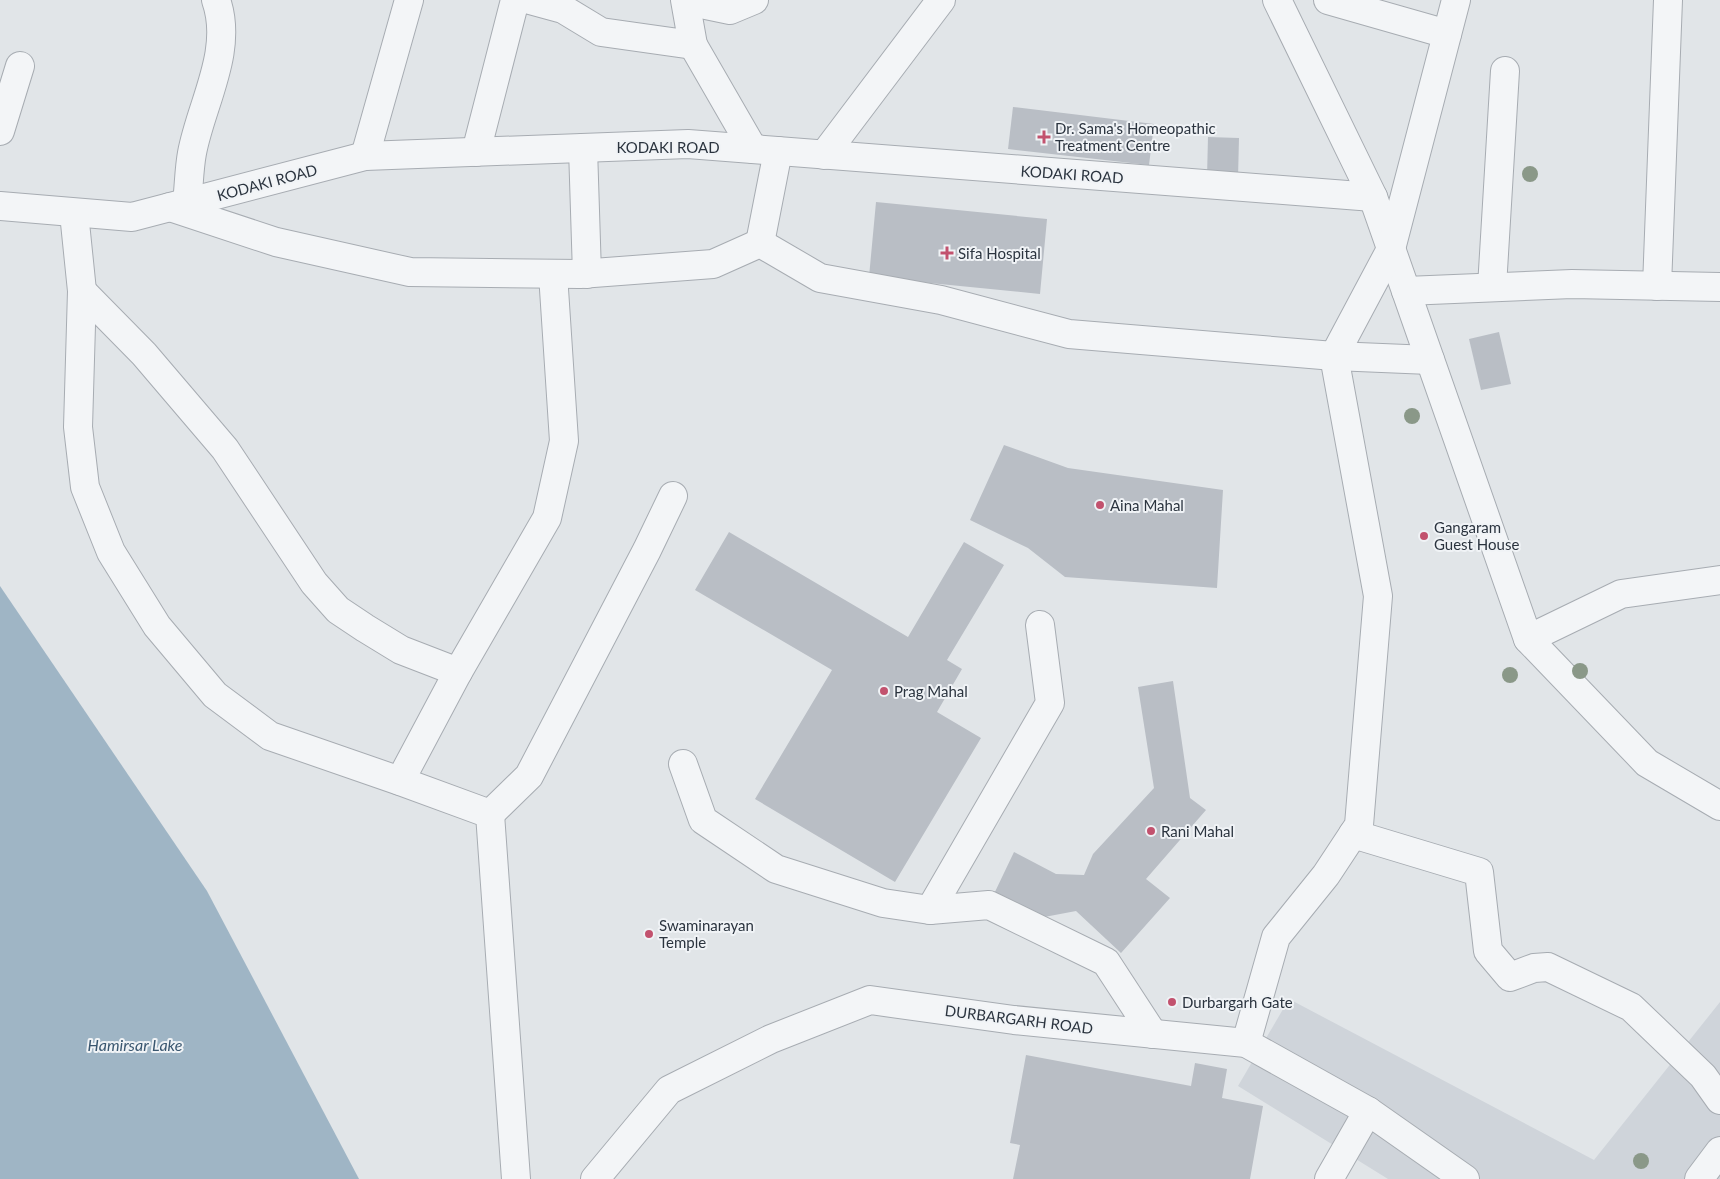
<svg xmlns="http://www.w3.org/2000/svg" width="1720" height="1179" font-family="Lato,sans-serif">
<rect width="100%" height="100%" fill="#e1e5e8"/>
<polygon fill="#cfd4da" points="1289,999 1594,1160 1720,1002 1720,1179 1388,1179 1238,1086"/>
<polygon fill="#9fb5c5" points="0,586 207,891 359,1179 0,1179"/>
<g fill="#b9bec5">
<polygon points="1013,107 1154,124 1149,165 1008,149"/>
<polygon points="1208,137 1239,138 1238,178 1207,177"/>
<polygon points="876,202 1047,219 1040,294 869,277"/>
<polygon points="1499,332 1511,384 1481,390 1469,339"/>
<polygon points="1004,445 1068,468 1223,490 1217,588 1065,577 1028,548 970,520"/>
<polygon points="729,532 908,637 964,542 1004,565 947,660 962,669 937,712 981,738 895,882 755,799 832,670 695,590"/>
<polygon points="1173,681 1190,798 1206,810 1146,879 1170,898 1121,953 1076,911 1039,918 993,896 1014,852 1056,874 1084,875 1093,854 1154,788 1138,687"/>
<polygon points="1026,1055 1191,1086 1195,1063 1227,1069 1222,1098 1263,1106 1250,1179 1013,1179 1020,1145 1010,1143"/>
</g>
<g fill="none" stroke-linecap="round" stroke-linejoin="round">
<g stroke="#a7acb2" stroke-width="30">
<g id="minor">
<polyline points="530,0 563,9 601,32 693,45 685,0"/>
<polyline points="694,0 706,5 730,10 754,0"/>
<polyline points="1277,0 1373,197 1528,639 1647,763 1720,806"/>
<polyline points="1328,0 1447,34"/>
<polyline points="693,45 753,149"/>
<polyline points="0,131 20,66"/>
<polyline points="583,148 587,274"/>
<polyline points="476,152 515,0"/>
<polyline points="824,155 941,0"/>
<polyline points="365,156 409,0"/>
<path d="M187,203C189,186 189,169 192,153C201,104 234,51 216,0"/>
<polyline points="0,206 132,217 365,156 688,144 1373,197"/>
<polyline points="170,207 276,242 410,272 580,274 713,264 760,243 820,278 941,300 1069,334 1334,356 1430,360"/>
<polyline points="74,213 82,291 78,427 85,487 111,552 157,626 215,695 270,736 400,781 490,814 516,1179"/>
<polyline points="760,243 778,151"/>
<polyline points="1657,286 1668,0"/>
<polyline points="1492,287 1505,71"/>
<polyline points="82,291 144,354 225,449 314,583 338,610 365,628 401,650 458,672"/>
<polyline points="1406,291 1572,284 1720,287"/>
<polyline points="1528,639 1621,594 1720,580"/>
<polyline points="683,764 703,820 776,869 883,903 930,910 989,905 1106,962 1153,1034"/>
<polyline points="400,781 458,672 547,518 564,441 553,274"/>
<polyline points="490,814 529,776 647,550 673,496"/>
<polyline points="1353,834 1479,872 1488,951 1510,977 1534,968 1548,967 1631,1007 1703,1076 1720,1100"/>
<polyline points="930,910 1050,703 1040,625"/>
<polyline points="1246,1043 1276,937 1326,875 1359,825 1378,596 1334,356 1391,249 1456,0"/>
<polyline points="595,1179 669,1090 771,1039 870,1000 1014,1020 1246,1043 1368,1111 1465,1179"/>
<polyline points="1329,1179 1368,1111"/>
<polyline points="1699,1179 1720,1151"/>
</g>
</g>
<use href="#minor" stroke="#f3f5f7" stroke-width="28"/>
</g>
<g fill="#8a9888">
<circle cx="1530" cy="174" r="8"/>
<circle cx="1412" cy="416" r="8"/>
<circle cx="1580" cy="671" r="8"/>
<circle cx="1510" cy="675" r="8"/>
<circle cx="1641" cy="1161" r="8"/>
</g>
<g fill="#c2526e" stroke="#f0f3f6" stroke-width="2">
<path d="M1041.5 129.5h5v5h5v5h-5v5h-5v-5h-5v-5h5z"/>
<path d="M944.5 245.5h5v5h5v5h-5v5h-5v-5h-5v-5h5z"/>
<circle cx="1100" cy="505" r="5"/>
<circle cx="1424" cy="536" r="5"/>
<circle cx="884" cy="691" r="5"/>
<circle cx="1151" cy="831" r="5"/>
<circle cx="649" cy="934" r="5"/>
<circle cx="1172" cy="1002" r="5"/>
</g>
<g text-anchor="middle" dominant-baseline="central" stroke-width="4" stroke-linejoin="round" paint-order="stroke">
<g font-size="15" fill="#2b343f" stroke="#f0f3f6" text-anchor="start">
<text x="1055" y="128">Dr. Sama's Homeopathic<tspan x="1055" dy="17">Treatment Centre</tspan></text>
<text x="958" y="253">Sifa Hospital</text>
<text x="1110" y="505">Aina Mahal</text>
<text x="1434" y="527">Gangaram<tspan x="1434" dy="17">Guest House</tspan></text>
<text x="894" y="691">Prag Mahal</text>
<text x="1161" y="831">Rani Mahal</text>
<text x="659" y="925">Swaminarayan<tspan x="659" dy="17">Temple</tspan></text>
<text x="1182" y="1002">Durbargarh Gate</text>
</g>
<g font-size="15" fill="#2b343f" stroke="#f0f3f6">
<text x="668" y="147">KODAKI ROAD</text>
<text transform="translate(1072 174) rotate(4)">KODAKI ROAD</text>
<text transform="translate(267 182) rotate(-15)">KODAKI ROAD</text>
<text transform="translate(1019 1019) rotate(7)">DURBARGARH ROAD</text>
</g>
<g font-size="16" font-style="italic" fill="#39566f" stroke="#f0f3f6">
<text x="135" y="1044">Hamirsar Lake</text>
</g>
</g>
</svg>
